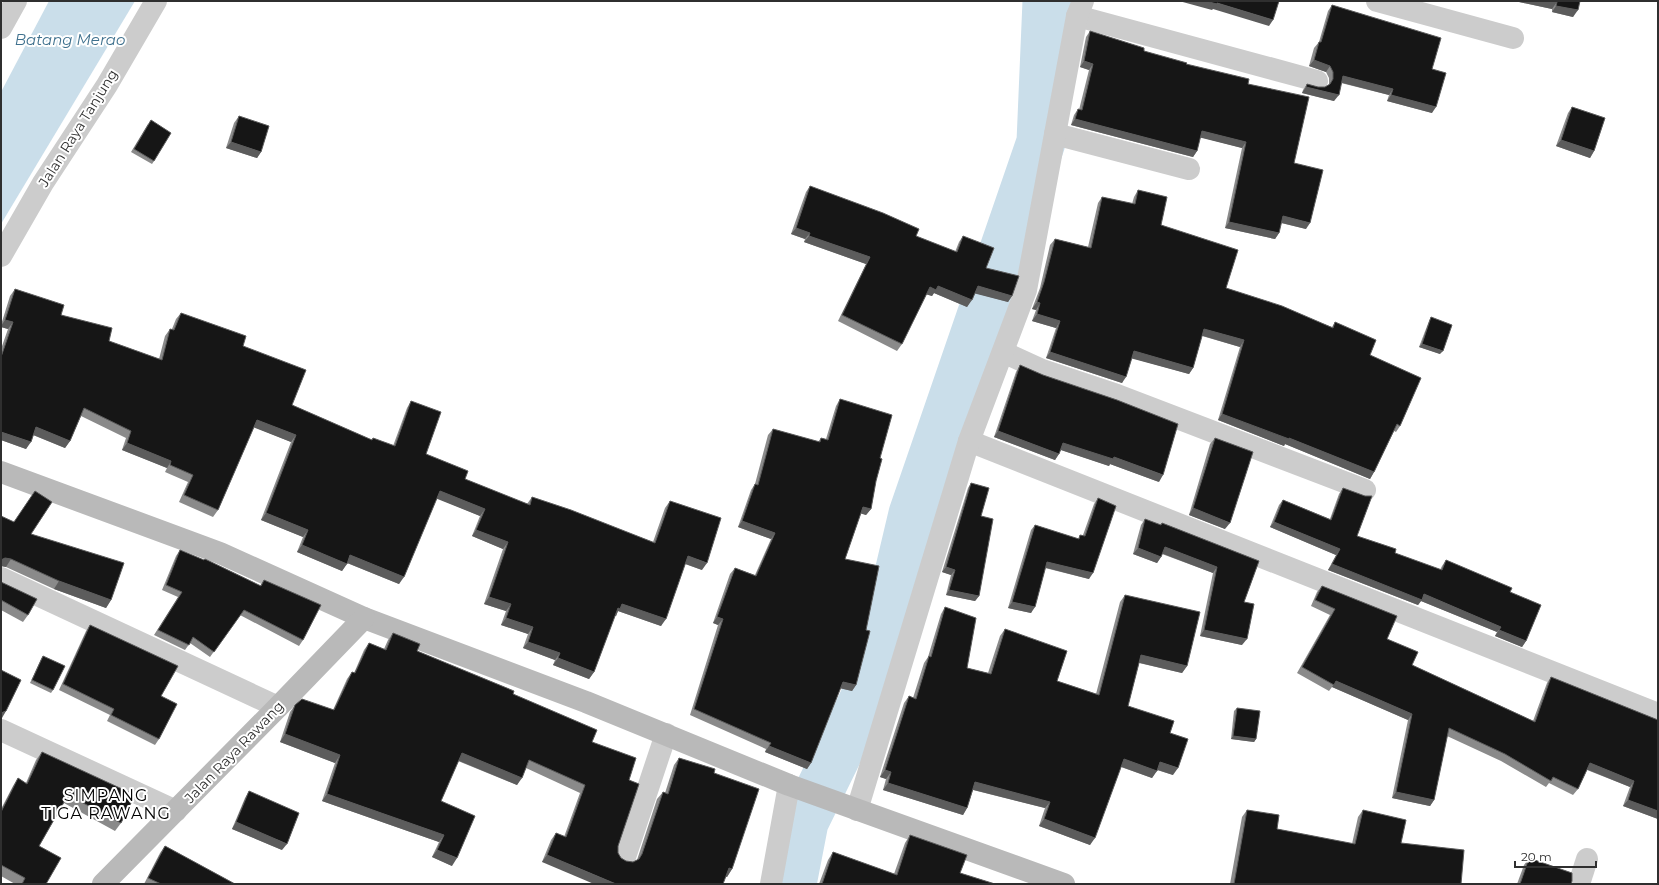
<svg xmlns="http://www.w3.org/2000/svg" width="1659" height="885" font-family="Montserrat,sans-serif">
<rect width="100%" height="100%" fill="#fff"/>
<polygon fill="#cadeea" points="49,1 135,1 1,224 1,92"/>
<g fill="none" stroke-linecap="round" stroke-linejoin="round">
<polyline stroke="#cadeea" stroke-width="49" points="792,884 804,822 874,679 913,514 1041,142 1047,1"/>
<g stroke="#ccc" stroke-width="22">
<polyline points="1377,1 1513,38"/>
<polyline points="1077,16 1317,81"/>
<polyline points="1,28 16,1"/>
<polyline points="1055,134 1189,169"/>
<polyline points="1003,352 1042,370 1117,395 1365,490"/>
<polyline points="969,441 1658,714"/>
<polyline points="1,578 278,707"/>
<polyline points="1,730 176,811"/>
<polyline points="857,810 969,441 1026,290 1077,16 1083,1"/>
<polyline points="625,857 666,734"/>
<polyline points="771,884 789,785"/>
<polyline points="1579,884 1587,859"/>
</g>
<polyline stroke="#ccc" stroke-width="22" points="1,256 43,183 107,85 156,1"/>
<g stroke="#b9b9b9" stroke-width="22">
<polyline points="1,472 220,553 364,618 586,702 789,785 1064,884"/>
<polyline points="103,884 278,707 364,618"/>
</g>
</g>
<g fill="#8a8a8a">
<polygon points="1519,1 1580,1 1573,17 1552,12 1552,9 1519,2"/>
<polygon points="1332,5 1432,69 1432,113 1387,101 1389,95 1341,83 1334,101 1302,93 1303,90 1307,84 1318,87 1325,87 1329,85 1329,78 1326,72 1309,66 1314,48 1319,42 1328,11"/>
<polygon points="1090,31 1144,51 1248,84 1294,163 1306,229 1281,223 1279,233 1275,239 1225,228 1242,148 1200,137 1197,151 1193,157 1071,125 1074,115 1078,109 1079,110 1089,70 1080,67 1086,37"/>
<polygon points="1572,107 1594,151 1590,158 1556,146 1568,113"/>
<polygon points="239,116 261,152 257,158 226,148 234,123"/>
<polygon points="148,124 154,161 152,164 131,152"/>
<polygon points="810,186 916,236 955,252 959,242 963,236 986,268 1012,296 1008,302 975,293 967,307 934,293 932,296 926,294 902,344 897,351 838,321 866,264 804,242 805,239 791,234 806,192"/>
<polygon points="1138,190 1161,225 1226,288 1332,327 1335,322 1370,355 1400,426 1396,432 1394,431 1374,472 1370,479 1285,444 1284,446 1218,420 1240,347 1202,336 1193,368 1189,374 1132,358 1122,383 1046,358 1056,328 1032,321 1036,310 1032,309 1040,288 1050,245 1055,239 1088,247 1098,203 1102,197 1132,204 1134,197"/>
<polygon points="15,289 109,341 159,359 165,336 170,329 172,329 176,319 181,313 243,346 292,405 372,440 373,438 393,446 407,408 411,401 426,454 465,479 527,504 532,497 653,542 665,508 670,501 702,570 685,564 661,626 618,611 616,616 615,615 594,672 589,679 553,665 555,660 523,648 528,634 501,625 506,611 484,604 503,549 472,536 480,516 437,498 399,584 347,563 342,571 297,552 303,537 261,520 291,442 254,427 218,510 213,517 179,502 188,482 165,472 167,468 122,450 126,438 81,416 70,441 65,448 33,435 26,449 1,440 1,349 8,329 1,327 1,325 10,296"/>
<polygon points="1431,317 1440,354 1419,347 1429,321"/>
<polygon points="1020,365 1159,482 1110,464 1109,466 1061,450 1055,460 994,437 1016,372"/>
<polygon points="840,399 880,458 871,509 866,515 861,513 845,559 856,685 852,691 840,688 811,763 807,769 765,752 766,749 690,715 718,625 713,623 730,574 735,568 755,575 771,539 738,527 751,490 755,484 768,435 773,429 818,442 821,438 826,439 836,406"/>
<polygon points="1215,438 1225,529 1189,515 1210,444"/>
<polygon points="971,483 981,516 979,596 975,601 946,595 951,575 942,572 968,488"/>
<polygon points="1343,488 1357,536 1395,553 1440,570 1442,566 1446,560 1510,592 1526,641 1522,647 1495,636 1497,632 1421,601 1418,605 1328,570 1336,555 1270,527 1279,505 1283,500 1330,519 1339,494"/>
<polygon points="1098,498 1089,579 1045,568 1031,613 1008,608 1031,530 1035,525 1078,539 1080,535 1083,535 1094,504"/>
<polygon points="1,516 31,534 111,600 106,608 54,589 6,567 1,566"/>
<polygon points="1145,519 1160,525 1162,523 1259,561 1244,602 1242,645 1200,636 1213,573 1162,554 1161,557 1157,563 1133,554 1141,525"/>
<polygon points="180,550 260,586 264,580 303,640 299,646 240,615 210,657 190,643 185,650 154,635 178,597 162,590 176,556"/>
<polygon points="1,582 28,615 23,622 1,610"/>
<polygon points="1322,586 1387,639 1412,665 1533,721 1547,683 1551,677 1658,720 1658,819 1623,806 1630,787 1587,770 1578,789 1573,795 1549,783 1546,787 1501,761 1447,736 1434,800 1430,806 1392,798 1408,720 1332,687 1329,691 1297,673 1330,615 1311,606 1317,592"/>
<polygon points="1125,595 1187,666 1182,673 1139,663 1128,706 1170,733 1173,775 1157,770 1152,778 1121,767 1090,845 1039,826 1045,808 973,790 967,808 963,815 883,790 886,779 880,777 904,703 909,696 913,698 924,663 928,657 941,614 945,607 967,668 988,673 1000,636 1005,629 1057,681 1096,694 1120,602"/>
<polygon points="90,625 161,696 159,739 155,745 107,721 110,715 59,690 86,631"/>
<polygon points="393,633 417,651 513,694 592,742 629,780 618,846 618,853 621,858 626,861 633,862 637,860 657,799 663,792 665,793 674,765 679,758 714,773 732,869 727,877 542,862 551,840 556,833 564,837 580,793 526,768 517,785 458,761 441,801 452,866 432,857 439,842 322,801 335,763 280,742 290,712 295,705 333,710 347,679 352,672 354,673 364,650 369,643 384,649 388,640"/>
<polygon points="43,656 53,690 51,693 30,683 41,659"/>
<polygon points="1237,708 1256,739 1254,742 1231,739 1234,711"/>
<polygon points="42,752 121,823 115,831 64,803 39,846 46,884 15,884 1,876 1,809 13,786 18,778 26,783 36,760"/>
<polygon points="249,791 282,850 232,829 245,798"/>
<polygon points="1247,810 1277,829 1352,844 1358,817 1363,810 1401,843 1461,884 1230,884 1242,817"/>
<polygon points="910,835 960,873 995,884 819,884 828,860 833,852 894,874 905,843"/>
<polygon points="165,846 235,884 144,884 160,853"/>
<polygon points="1529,858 1571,884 1517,884 1524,865"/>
</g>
<g fill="#5c5c5c">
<polygon points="1179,1 1205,1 1217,3 1273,20 1269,26 1213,9 1212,10"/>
<polygon points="1519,1 1550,1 1557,2 1552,9 1519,2"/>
<polygon points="1556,6 1578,10 1573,17 1552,12"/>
<polygon points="1314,60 1330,66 1326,72 1309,66"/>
<polygon points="1084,61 1093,64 1089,70 1080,67"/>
<polygon points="1343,76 1393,89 1389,95 1339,82"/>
<polygon points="1306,87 1339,95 1334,101 1302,93"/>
<polygon points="1391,95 1436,107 1432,113 1387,101"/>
<polygon points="1075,119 1197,151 1193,157 1071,125"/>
<polygon points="1202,131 1246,142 1242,148 1198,137"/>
<polygon points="1561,140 1594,151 1590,158 1556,146"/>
<polygon points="231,142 261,152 257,158 226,148"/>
<polygon points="1283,216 1310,223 1306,229 1278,222"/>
<polygon points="1229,222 1279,233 1275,239 1225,228"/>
<polygon points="796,228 810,233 805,239 791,234"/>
<polygon points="809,236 870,257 866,264 804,242"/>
<polygon points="938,286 972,300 967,307 934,293 932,296 925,294 930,287"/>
<polygon points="978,286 1012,296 1008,302 973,293"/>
<polygon points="1037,302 1040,303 1036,310 1032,309"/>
<polygon points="1037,314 1060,321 1056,328 1032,321"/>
<polygon points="5,320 13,322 8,329 1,327 1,326"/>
<polygon points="1204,329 1244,340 1240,347 1200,335"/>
<polygon points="1422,344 1443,351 1440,354 1419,347"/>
<polygon points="1134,351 1193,368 1189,374 1130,358"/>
<polygon points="1050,352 1126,377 1122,383 1046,358"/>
<polygon points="1222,414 1289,438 1374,472 1370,479 1285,444 1284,446 1218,420"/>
<polygon points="257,420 296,435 291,442 253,427"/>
<polygon points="36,427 70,441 65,448 31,434"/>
<polygon points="998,431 1059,454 1055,460 994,437"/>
<polygon points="1,432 31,442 26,449 1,440"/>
<polygon points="127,443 171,461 167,468 122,450"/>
<polygon points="1063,443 1114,457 1163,475 1159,482 1110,464 1109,466 1058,449"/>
<polygon points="440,491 485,509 480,516 435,498"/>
<polygon points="863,507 871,509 866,515 859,513"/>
<polygon points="1193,508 1230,523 1225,529 1189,515"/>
<polygon points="266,513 308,530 303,537 261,520"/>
<polygon points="742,521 775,533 771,539 738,527"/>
<polygon points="1274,522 1340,549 1336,555 1270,527"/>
<polygon points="476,530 508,542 503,549 472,536"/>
<polygon points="302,545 347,564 342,571 297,552"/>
<polygon points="1165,547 1217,567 1213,573 1161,553"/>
<polygon points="1138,548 1161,557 1157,563 1133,554"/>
<polygon points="350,555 404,577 399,584 345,562"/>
<polygon points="688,556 707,563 702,570 683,563"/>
<polygon points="5,558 11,559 6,567 1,566 1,560"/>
<polygon points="1047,562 1093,573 1089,579 1043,567"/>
<polygon points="1332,564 1424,594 1501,627 1497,632 1421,601 1418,605 1328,570"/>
<polygon points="946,567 955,570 951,575 942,572"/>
<polygon points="59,581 111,600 106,608 54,589"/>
<polygon points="949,590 979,596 975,601 946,595"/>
<polygon points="489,597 511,604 506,611 484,604"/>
<polygon points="1012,602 1035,607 1031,613 1008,608"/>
<polygon points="622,604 666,619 661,626 618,611 616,616 613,615 618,608"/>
<polygon points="717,617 723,619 718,625 713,623"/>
<polygon points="506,618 533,627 528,634 501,625"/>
<polygon points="1204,630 1247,639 1242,645 1200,636"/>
<polygon points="1499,630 1526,641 1522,647 1495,636"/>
<polygon points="528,642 560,653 555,660 523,648"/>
<polygon points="1141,655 1187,666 1182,673 1136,662"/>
<polygon points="558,658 594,672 589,679 553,665"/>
<polygon points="1336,681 1412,714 1408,720 1332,687"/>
<polygon points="843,682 856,685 852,691 839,688"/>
<polygon points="6,711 2,718 1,718 1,713"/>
<polygon points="285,734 340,755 335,763 280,742"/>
<polygon points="1233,736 1256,739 1254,742 1231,739"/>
<polygon points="769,746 811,763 807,769 765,752"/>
<polygon points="462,753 522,778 517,785 457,760"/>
<polygon points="1124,759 1157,771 1152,778 1119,766"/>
<polygon points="1160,762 1178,768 1173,775 1155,769"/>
<polygon points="1590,763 1634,781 1630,787 1586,769"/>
<polygon points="885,770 891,772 886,779 880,777"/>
<polygon points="975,782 1050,802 1045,808 970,789"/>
<polygon points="888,783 967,808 963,815 883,790"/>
<polygon points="1396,792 1434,800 1430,806 1392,798"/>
<polygon points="327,794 444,835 439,842 322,801"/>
<polygon points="1628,800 1658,811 1658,819 1623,806"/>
<polygon points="1044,819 1095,838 1090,845 1039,826"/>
<polygon points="236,822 287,844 282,850 232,829"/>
<polygon points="437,850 457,858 452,866 432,857"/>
<polygon points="547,855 616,884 594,884 542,862"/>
<polygon points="729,868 732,869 727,877 724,876"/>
</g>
<g fill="#161616" stroke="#5c5c5c">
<polygon points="1205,1 1279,1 1273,20 1217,3 1217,4"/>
<polygon points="1550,1 1580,1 1578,10 1556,6 1557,2"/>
<polygon points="1332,5 1441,38 1432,69 1446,73 1436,107 1391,95 1393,89 1343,76 1339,95 1306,87 1307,84 1318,87 1325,87 1330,84 1333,79 1333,72 1330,66 1314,60 1319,42 1321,42"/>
<polygon points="1090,31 1144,48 1144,51 1187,63 1186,64 1249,79 1248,84 1309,97 1294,163 1323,170 1310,223 1283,216 1279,233 1229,222 1246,142 1202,131 1197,151 1075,119 1078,109 1082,110 1093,64 1084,61"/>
<polygon points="1572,107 1605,118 1594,151 1561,140"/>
<polygon points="239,116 269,126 261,152 231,142"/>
<polygon points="151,120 171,133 154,161 134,149"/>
<polygon points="810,186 883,213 919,229 916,236 957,252 963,236 994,248 986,268 1019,276 1012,296 978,286 972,300 938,286 936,290 930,287 902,344 842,315 870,257 809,236 810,233 796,228"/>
<polygon points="1138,190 1167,197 1161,225 1238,250 1226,288 1282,306 1333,328 1335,322 1376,340 1370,355 1421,378 1400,426 1397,424 1374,472 1289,438 1289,439 1222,414 1244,340 1204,329 1193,368 1134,351 1126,377 1050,352 1060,321 1037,314 1040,303 1037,302 1044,282 1055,239 1091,248 1102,197 1135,204"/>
<polygon points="15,289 64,305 61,315 112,328 109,341 162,360 170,329 174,330 181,313 246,336 243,346 306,370 292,405 372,440 373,438 395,446 411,401 441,412 426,454 468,471 465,479 530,505 532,497 571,510 655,543 670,501 721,518 707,563 688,556 666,619 622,604 620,609 618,608 594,672 558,658 560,653 528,642 533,627 506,618 511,604 489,597 508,542 476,530 485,509 440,491 404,577 350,555 347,564 302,545 308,530 266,513 296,435 257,420 218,510 184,495 193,475 170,465 171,461 127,443 131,431 84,408 70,441 36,427 31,442 1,432 1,357 13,322 5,320"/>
<polygon points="1431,317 1452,325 1443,351 1422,344"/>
<polygon points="1020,365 1043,375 1117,400 1178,424 1163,475 1114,457 1113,459 1063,443 1059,454 998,431"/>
<polygon points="840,399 892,415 880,458 882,459 876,481 871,509 863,507 845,559 879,566 866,630 870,631 856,685 843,682 811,763 769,746 771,743 694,709 723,619 717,617 735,568 756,576 775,533 742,521 755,484 758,485 773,429 820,442 821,438 828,440"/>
<polygon points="1215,438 1253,452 1230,523 1193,508"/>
<polygon points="971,483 989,488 981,516 993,519 979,596 949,590 955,570 946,567"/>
<polygon points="1343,488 1365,496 1372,496 1357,536 1396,549 1395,553 1442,570 1446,560 1512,588 1510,592 1541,605 1526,641 1499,630 1501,627 1424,594 1422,600 1332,564 1340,549 1274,522 1283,500 1331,520"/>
<polygon points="35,491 52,502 31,534 124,563 111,600 59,581 11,559 5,558 1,560 1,516 14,522"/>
<polygon points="1098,498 1116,506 1093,573 1047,562 1035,607 1012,602 1035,525 1079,539 1080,535 1085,536"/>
<polygon points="1145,519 1161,525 1162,523 1259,561 1244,602 1254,604 1247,639 1204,630 1217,567 1165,547 1161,557 1138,548"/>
<polygon points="180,550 204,560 205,559 261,586 264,580 321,605 303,640 244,610 214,652 193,637 189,645 158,630 182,592 166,585"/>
<polygon points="1,582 37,599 28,615 1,600"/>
<polygon points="1322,586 1397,616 1387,639 1418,652 1412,665 1535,722 1551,677 1658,720 1658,811 1628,800 1634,781 1590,763 1578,789 1553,777 1551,781 1505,754 1449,728 1434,800 1396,792 1412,714 1336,681 1334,685 1302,667 1335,609 1315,600"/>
<polygon points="1125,595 1200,612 1187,666 1141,655 1128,706 1174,721 1170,733 1188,739 1178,768 1160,762 1157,771 1124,759 1095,838 1044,819 1050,802 975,782 967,808 888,783 891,772 885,770 909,696 916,699 929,656 931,657 945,607 976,618 967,668 991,674 1005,629 1067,651 1057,681 1099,695"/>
<polygon points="90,625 178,666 161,696 177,704 159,739 111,715 114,709 63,684"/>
<polygon points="393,633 420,644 417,651 514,691 513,694 597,730 592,742 636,758 629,780 639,784 618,846 618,853 621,858 626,861 633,862 639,859 642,854 663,792 668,794 679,758 715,769 714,773 759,789 732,869 729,868 723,884 616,884 547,855 556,833 566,837 585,785 529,760 522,778 462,753 441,801 475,816 457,858 437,850 444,835 327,794 340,755 285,734 295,705 302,699 334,710 352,672 355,673 369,643 386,650"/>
<polygon points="43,656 65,666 53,690 32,680"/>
<polygon points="1,670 21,680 6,711 1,713"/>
<polygon points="1237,708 1260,711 1256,739 1233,736"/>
<polygon points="42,752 135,795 121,823 68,795 39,846 61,858 46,884 22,884 25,878 1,865 1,812 18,778 27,784"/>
<polygon points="249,791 299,813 287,844 236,822"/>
<polygon points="1247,810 1279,815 1277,829 1355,844 1363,810 1406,820 1401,843 1464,850 1461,884 1234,884"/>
<polygon points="910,835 967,855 960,873 995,884 822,884 833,852 897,875"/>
<polygon points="165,846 235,884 161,884 148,878"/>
<polygon points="1529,858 1572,873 1572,881 1571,884 1520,884"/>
</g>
<g text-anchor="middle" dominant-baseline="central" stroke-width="4" stroke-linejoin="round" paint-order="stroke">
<g font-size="14" fill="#2f2f2f" stroke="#fff">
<text transform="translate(78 128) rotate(-58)">Jalan Raya Tanjung</text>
<text transform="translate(234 752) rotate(-46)">Jalan Raya Rawang</text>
</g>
<g font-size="15" font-style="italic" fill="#3f718e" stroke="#fff">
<text x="70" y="39">Batang Merao</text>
</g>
<g font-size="16" letter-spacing="1" fill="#000" stroke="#fff">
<text x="106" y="795">SIMPANG<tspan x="106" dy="18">TIGA RAWANG</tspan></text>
</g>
</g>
<rect width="1659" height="885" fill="none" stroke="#2f2f2f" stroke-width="4"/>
<path d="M1515 861v6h81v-6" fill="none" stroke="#2f2f2f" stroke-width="2"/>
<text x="1521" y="861" font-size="12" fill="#2f2f2f" stroke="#ffffff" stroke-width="3" paint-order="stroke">20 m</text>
</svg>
